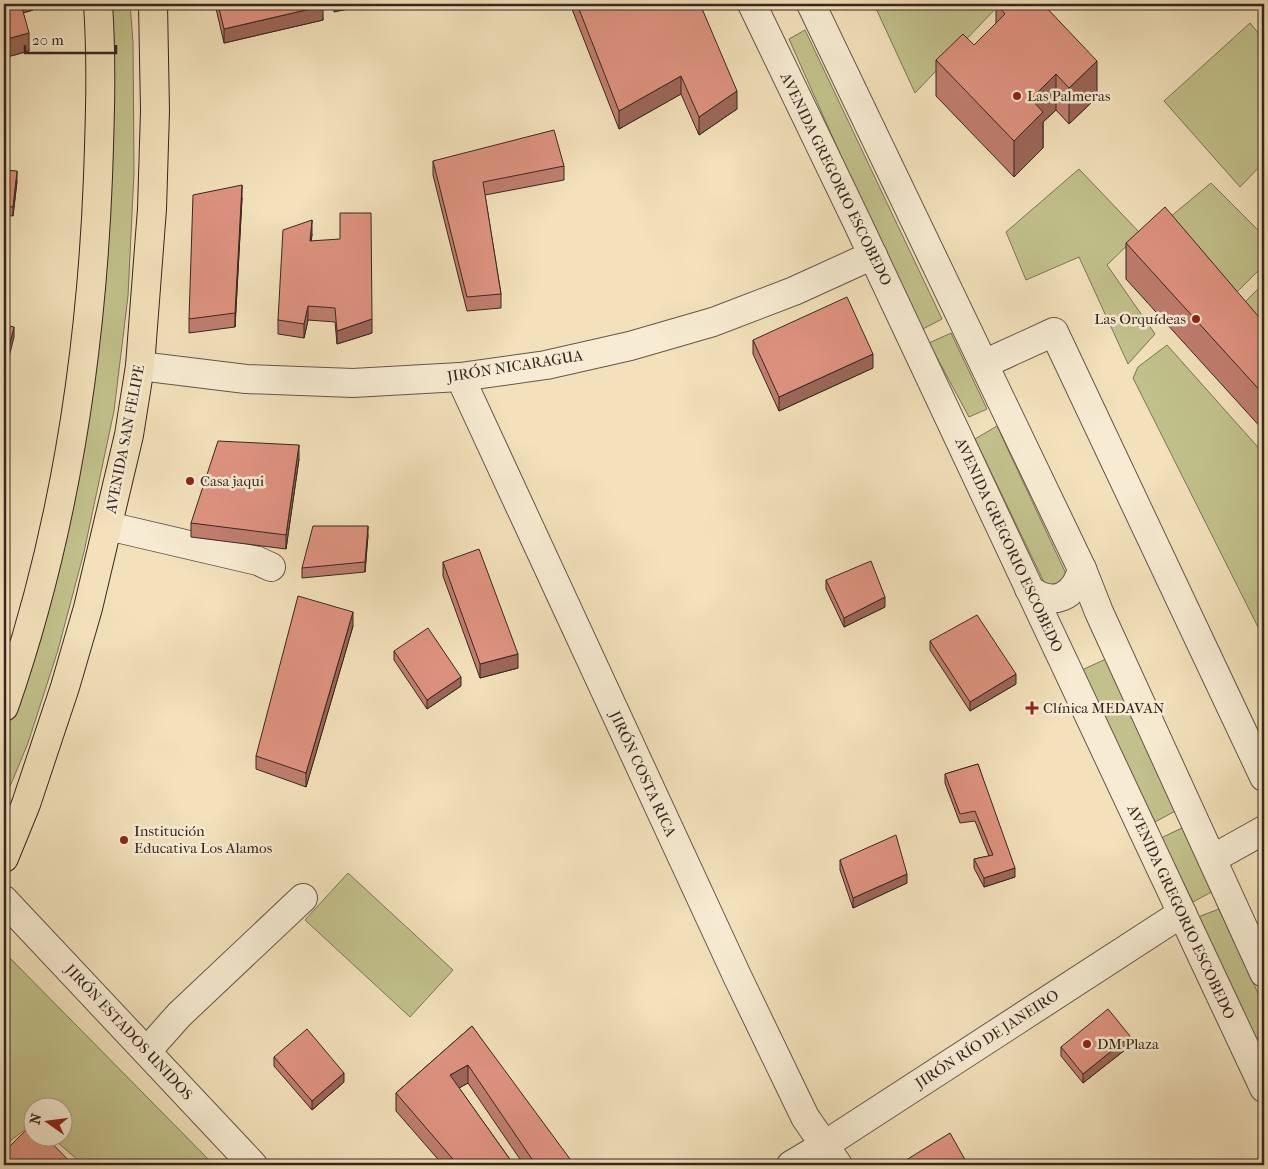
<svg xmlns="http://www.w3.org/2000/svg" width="1268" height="1169" font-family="'IM FELL French Canon',serif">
<rect width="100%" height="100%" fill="#f2e1bb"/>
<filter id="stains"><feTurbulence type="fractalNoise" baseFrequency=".004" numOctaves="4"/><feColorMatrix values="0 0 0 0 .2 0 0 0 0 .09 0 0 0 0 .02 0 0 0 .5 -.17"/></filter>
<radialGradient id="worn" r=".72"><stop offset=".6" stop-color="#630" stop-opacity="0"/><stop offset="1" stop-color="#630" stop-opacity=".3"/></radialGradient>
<g fill="#c2c18b" stroke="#7c7456">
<polygon points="89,4 130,4 133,42 134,173 128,296 114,411 84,552 58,650 28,743 4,801 4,696 92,296"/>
<polygon points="874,4 1000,4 915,93"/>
<polygon points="1250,23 1264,40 1264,162 1240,187 1164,101"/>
<polygon points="805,30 942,319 919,331 789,39"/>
<polygon points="1079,169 1140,233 1107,265 1155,334 1128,364 1079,257 1026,280 1006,232"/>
<polygon points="1211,183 1264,236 1264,265 1227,302 1158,227"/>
<polygon points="1264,283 1264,342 1236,311"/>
<polygon points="951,333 987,409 969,417 929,343"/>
<polygon points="1167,345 1264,454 1264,639 1133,378 1138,367"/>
<polygon points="997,426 1074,591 1054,603 975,439"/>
<polygon points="1110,657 1179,809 1155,822 1082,670"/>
<polygon points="1186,826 1217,889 1193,902 1161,838"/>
<polygon points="348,873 453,970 410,1017 305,920"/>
<polygon points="1219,909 1264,1006 1264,1067 1198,917"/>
<polygon points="4,952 214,1165 84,1165 51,1137 62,1136 62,1106 32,1106 32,1124 10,1141 4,1143"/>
</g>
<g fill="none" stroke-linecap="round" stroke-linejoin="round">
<g stroke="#655648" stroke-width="30">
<g id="minor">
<polyline points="752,4 858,224 1264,1088"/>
<polyline points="811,4 1082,569 1099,612 1264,973"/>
<polyline points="984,364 1054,332 1264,777"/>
<polyline points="140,366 246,379 353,383 460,377 546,365 630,346 713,322 794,291 873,255"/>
<polyline points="460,377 738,978 805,1117 838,1165"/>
<polyline points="108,526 258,561 271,567"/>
<path d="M1029,589C1053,608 1075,597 1082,569"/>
<polyline points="1212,859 1264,830"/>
<polyline points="4,900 253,1165"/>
<polyline points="147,1051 179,1015 303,898"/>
<polyline points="791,1165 823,1146 1182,913"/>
</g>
</g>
<g stroke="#362721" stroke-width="30">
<g id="major">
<path d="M4,707C64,535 91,359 98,177C100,120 102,61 98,4"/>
<polyline points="4,858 26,804 65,687 88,608 129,435 140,366 152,209 155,111 153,4"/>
</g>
</g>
<use href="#minor" stroke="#f7ecd3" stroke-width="28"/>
<use href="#major" stroke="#f2e1bb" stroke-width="28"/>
</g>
<g fill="#c07e6f" stroke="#362721">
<polygon points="4,4 33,4 33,10 23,13 29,51 7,57 4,45"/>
<polygon points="215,4 322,4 323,20 224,43"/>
<polygon points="570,4 700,4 737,109 699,135 681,94 619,129"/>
<polygon points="996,4 1097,97 1069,124 1056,110 1043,122 1043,148 1014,177 936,96 936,60 974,45 996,23"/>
<polygon points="433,161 564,166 564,180 485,195 501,294 501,308 467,311 433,175"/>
<polygon points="4,170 17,181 13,216 4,215"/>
<polygon points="242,198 235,327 189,333 189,319"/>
<polygon points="312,234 311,241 372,333 337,344 335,322 308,320 304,338 278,334 278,320"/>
<polygon points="1126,243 1264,323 1264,431 1126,279"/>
<polygon points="753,340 873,368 779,411 753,354"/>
<polygon points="299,459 286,549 191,537 191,523"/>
<polygon points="368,535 365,572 302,578 302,568"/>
<polygon points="443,562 518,668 480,678 443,576"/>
<polygon points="826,580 885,607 844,627 826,589"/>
<polygon points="353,626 306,787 256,769 256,756"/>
<polygon points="930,641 1016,684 970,711 930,650"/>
<polygon points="394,651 461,686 427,709 394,660"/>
<polygon points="978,764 1015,877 984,887 974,868 974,859 989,856 975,821 960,823 945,783 945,774"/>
<polygon points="840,860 907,883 853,908 840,870"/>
<polygon points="472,1026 570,1165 524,1165 468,1083 459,1088 514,1165 443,1165 396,1111 396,1093"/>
<polygon points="1130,1046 1083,1083 1061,1056 1061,1047"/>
<polygon points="274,1057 344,1082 312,1110 274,1066"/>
</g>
<g fill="#9c675a" stroke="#362721">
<polygon points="19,4 33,4 33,10 19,14"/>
<polygon points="334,4 372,4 334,12"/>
<polygon points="323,6 323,20 224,43 224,29"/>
<polygon points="29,33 29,51 7,57 7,39"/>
<polygon points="1097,61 1097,97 1069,124 1069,88"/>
<polygon points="1056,74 1056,110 1043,122 1043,148 1014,177 1014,141 1031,99"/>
<polygon points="681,76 681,94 619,129 619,111"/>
<polygon points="737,91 737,109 699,135 699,117"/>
<polygon points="17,171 17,181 13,216 13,207"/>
<polygon points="242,185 242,198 235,327 235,313"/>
<polygon points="312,220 312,234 310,255 310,241"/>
<polygon points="308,306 308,320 304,338 304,324"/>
<polygon points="372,319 372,333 337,344 337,331"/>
<polygon points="14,327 14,337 4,377 4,367"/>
<polygon points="873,354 873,368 779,411 779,397"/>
<polygon points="299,445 299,459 286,549 286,535"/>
<polygon points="368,526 368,535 365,572 365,562"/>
<polygon points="885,597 885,607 844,627 844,618"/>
<polygon points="353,612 353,626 306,787 306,773"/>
<polygon points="518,654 518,668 480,678 480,664"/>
<polygon points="1016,674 1016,684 970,711 970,702"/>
<polygon points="461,677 461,686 427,709 427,700"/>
<polygon points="1015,868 1015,877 984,887 984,878"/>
<polygon points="907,874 907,883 853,908 853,898"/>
<polygon points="1130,1036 1130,1046 1083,1083 1083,1074"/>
<polygon points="468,1065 468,1083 450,1093 450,1075"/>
<polygon points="344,1073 344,1082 312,1110 312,1101"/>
<polygon points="570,1159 570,1165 560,1165"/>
</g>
<g fill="#df9381" stroke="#362721">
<polygon points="4,4 21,4 29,33 7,39 4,27"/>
<polygon points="218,4 322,4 323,6 224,29"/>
<polygon points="577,4 700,4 737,91 699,117 681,76 619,111"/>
<polygon points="996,4 1043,4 1097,61 1069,88 1056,74 1031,99 1043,112 1014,141 936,60 963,34 974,45 1005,14"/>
<polygon points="554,130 564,166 483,182 501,294 467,297 433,161"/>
<polygon points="4,170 17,171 13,207 4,206"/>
<polygon points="242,185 235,313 189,319 193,195"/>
<polygon points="1165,207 1264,323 1264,395 1126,243"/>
<polygon points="340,213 371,213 372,319 337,331 335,308 308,306 304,324 278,320 283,230 312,220 310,241 340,239"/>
<polygon points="847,297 873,354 779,397 753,340"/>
<polygon points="4,325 14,327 4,367"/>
<polygon points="218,441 299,445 286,535 191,523"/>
<polygon points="313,526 368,526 365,562 302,568"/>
<polygon points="479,549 518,654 480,664 443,562"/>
<polygon points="871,561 885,597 844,618 826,580"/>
<polygon points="298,596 353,612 306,773 256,756"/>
<polygon points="977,615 1016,674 970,702 930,641"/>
<polygon points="428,628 461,677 427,700 394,651"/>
<polygon points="978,764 1015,868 984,878 974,859 993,855 975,811 960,814 945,774"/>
<polygon points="896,835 907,874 853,898 840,860"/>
<polygon points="1108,1009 1130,1036 1083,1074 1061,1047"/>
<polygon points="472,1026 570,1159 560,1165 536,1165 468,1065 450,1075 514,1165 458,1165 396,1093"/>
<polygon points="307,1029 344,1073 312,1101 274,1057"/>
<polygon points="32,1124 32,1136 45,1136 73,1165 4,1165 4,1152"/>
<polygon points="950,1133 968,1165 898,1165"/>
</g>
<g fill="#8f2418" stroke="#f7ecd3" stroke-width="2">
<circle cx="1017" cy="96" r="5"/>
<circle cx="1196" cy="319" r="5"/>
<circle cx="190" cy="481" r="5"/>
<path d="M1029.5 700.5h5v5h5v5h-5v5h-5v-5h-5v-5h5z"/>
<circle cx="124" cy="840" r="5"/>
<circle cx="1087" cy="1044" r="5"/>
</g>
<g text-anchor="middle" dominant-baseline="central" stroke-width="5" stroke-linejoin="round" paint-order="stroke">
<g font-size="15" fill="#362721" stroke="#f7ecd3" text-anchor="start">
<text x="1027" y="96">Las Palmeras</text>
<text x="1186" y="319" text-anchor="end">Las Orquídeas</text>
<text x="200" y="481">Casa jaqui</text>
<text x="1043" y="708">Clínica MEDAVAN</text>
<text x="134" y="831">Institución<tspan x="134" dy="17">Educativa Los Alamos</tspan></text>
<text x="1097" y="1044">DM Plaza</text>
</g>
<g font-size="15" fill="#362721" stroke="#f7ecd3">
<text transform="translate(836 179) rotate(64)">AVENIDA GREGORIO ESCOBEDO</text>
<text transform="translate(515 366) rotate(-9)">JIRÓN NICARAGUA</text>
<text transform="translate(125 439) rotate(-79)">AVENIDA SAN FELIPE</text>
<text transform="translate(1009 545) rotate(65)">AVENIDA GREGORIO ESCOBEDO</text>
<text transform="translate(643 774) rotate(65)">JIRÓN COSTA RICA</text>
<text transform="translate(1181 912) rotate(65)">AVENIDA GREGORIO ESCOBEDO</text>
<text transform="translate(129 1032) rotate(47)">JIRÓN ESTADOS UNIDOS</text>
<text transform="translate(987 1039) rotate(-33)">JIRÓN RÍO DE JANEIRO</text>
</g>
</g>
<rect width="1268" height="1169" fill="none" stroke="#f2e1bb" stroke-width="20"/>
<rect x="5" y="5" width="1258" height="1159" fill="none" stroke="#362721" stroke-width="2.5"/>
<rect x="10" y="10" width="1248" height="1149" fill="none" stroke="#362721"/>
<g transform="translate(48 1122) rotate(284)"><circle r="24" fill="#f7ecd3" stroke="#aa9d8c"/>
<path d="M0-4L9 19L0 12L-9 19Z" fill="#8f2418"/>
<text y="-8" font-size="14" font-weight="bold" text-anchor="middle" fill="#362721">N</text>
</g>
<path d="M25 45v8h91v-8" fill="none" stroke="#362721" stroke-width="2.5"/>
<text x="32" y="45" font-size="15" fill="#362721" stroke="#f7ecd3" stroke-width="4" paint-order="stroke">20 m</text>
<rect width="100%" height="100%" filter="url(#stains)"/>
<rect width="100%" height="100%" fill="url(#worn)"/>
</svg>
